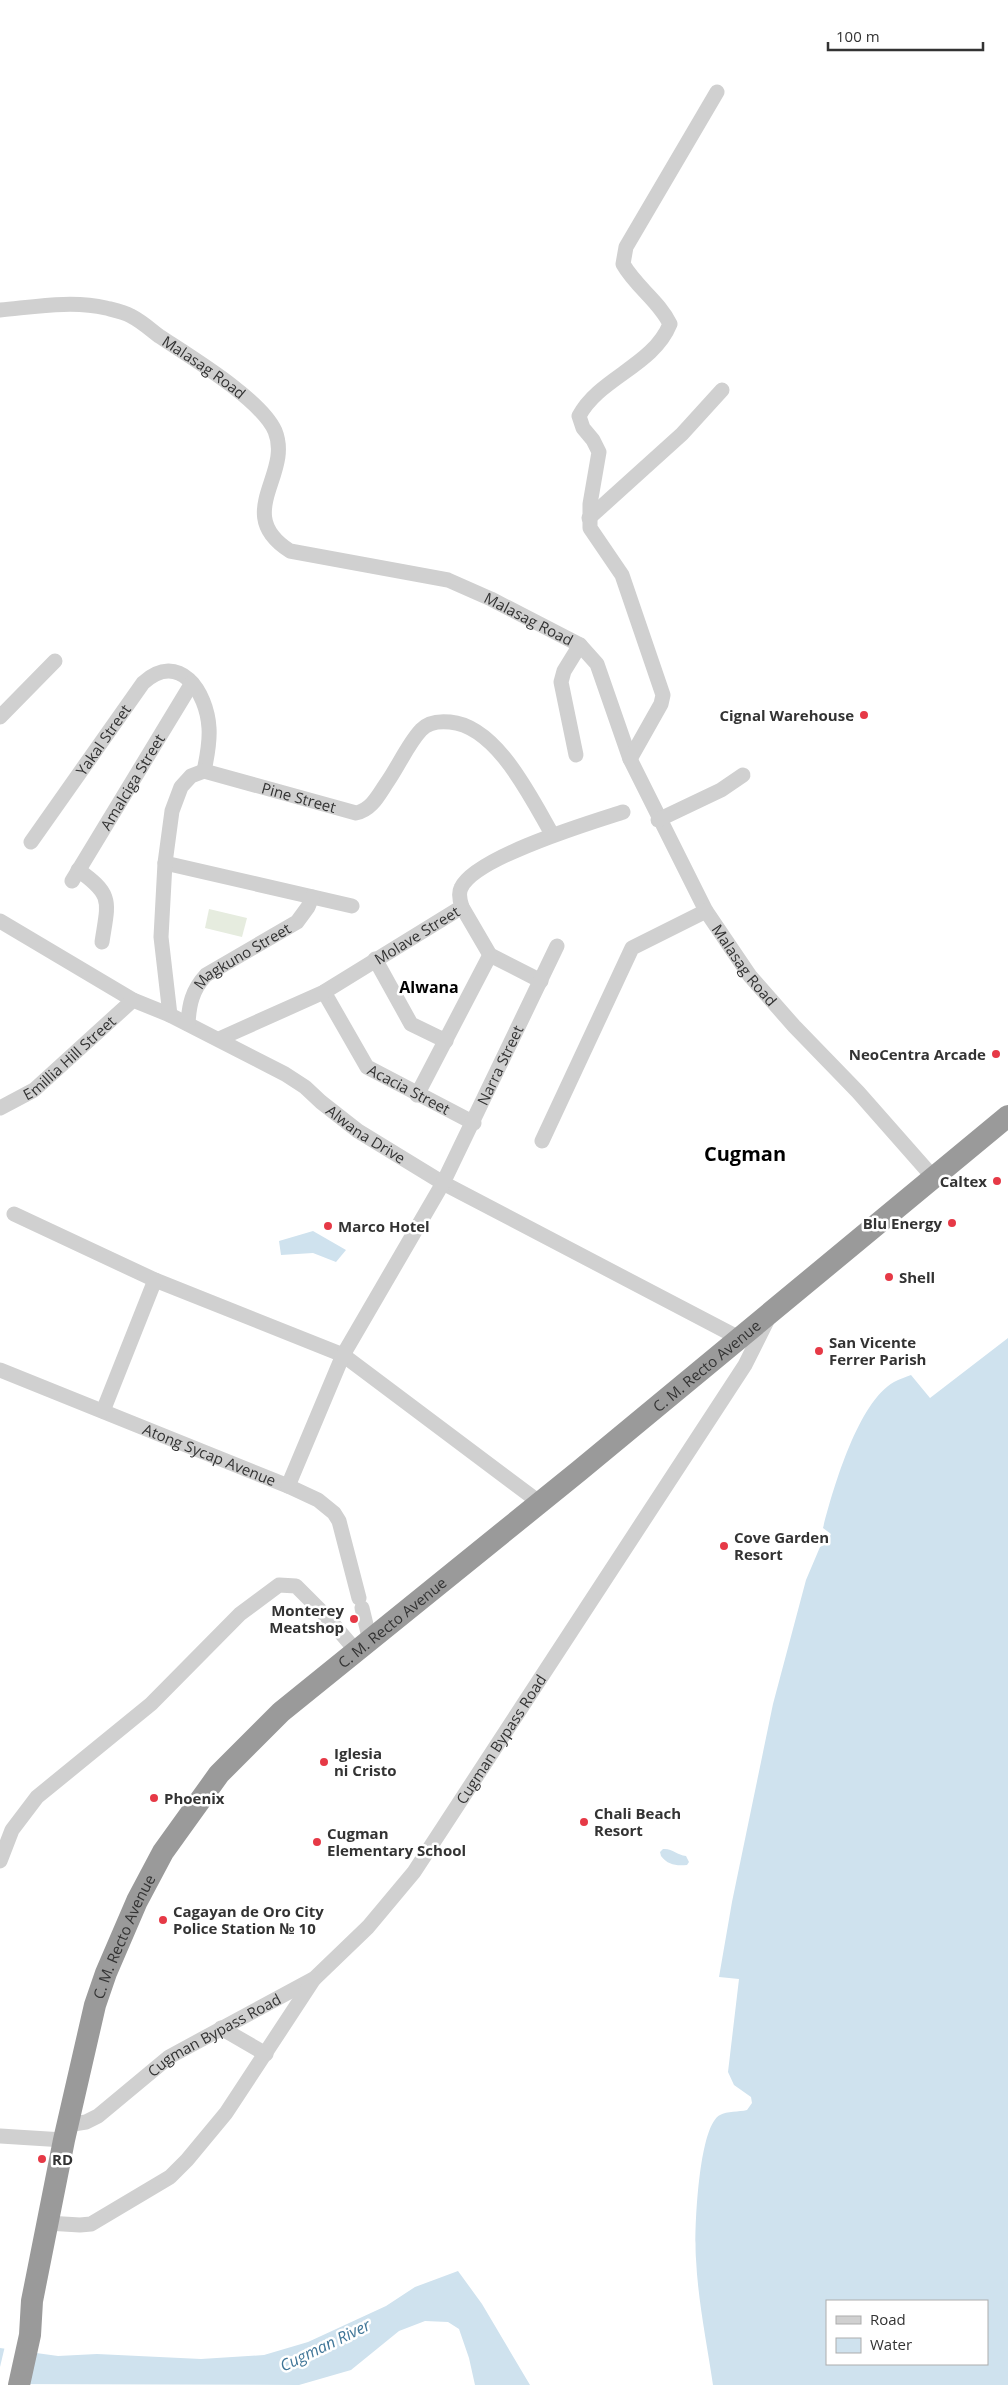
<svg xmlns="http://www.w3.org/2000/svg" width="1008" height="2385" font-family="'Open Sans',sans-serif">
<rect width="100%" height="100%" fill="#fff"/>
<polygon fill="#e6ecdf" points="209,909 247,918 242,937 205,928"/>
<g fill="#cfe2ee" fill-rule="evenodd">
<polygon points="313,1231 346,1250 336,1262 313,1253 281,1255 279,1241"/>
<path d="M1008,1338V2385H713C707,2344 698,2301 696,2259C694,2235 698,2126 720,2115C727,2111 739,2112 747,2110L752,2103L751,2097L734,2085L728,2072L739,1979L719,1977L732,1902L773,1704L806,1580L820,1547L826,1544L831,1534L823,1528C833,1489 858,1402 894,1382C899,1379 906,1377 911,1375L930,1398ZM827,2301H987V2364H827Z"/>
<path d="M663,1849C672,1848 677,1855 686,1856L689,1862L687,1865C676,1866 668,1865 661,1856L660,1852Z"/>
<polygon points="458,2271 482,2304 530,2385 475,2385 469,2358 459,2329 448,2322 425,2321 399,2331 351,2370 299,2385 0,2384 0,2348 58,2356 97,2354 201,2359 264,2355 308,2342 386,2306 415,2287"/>
</g>
<polygon fill="#fff" points="5,2346 18,2348 10,2385 0,2385 0,2367"/>
<g fill="none" stroke-linecap="round" stroke-linejoin="round">
<g stroke="#d0d0d0" stroke-width="15">
<path id="s1" d="M0,310C34,307 72,300 106,308C114,310 124,312 131,316C141,321 150,329 159,336C189,356 261,399 275,431C293,475 232,514 290,551L448,580L491,599L580,645L597,664L630,759L706,911L750,976L794,1026L858,1092L932,1176"/>
<polyline points="589,518 682,434 722,390"/>
<polyline points="0,717 55,661"/>
<polyline points="576,755 561,682 564,671 580,645"/>
<path d="M630,759L661,704L663,695L622,575L590,528V504L599,452L593,440L583,428L579,416C599,378 653,366 670,324C659,301 636,287 623,264L626,247L717,92"/>
<polyline points="658,820 721,790 743,775"/>
<path id="s2" d="M31,842L143,683C179,650 207,692 209,728C210,742 207,757 204,771"/>
<polyline points="165,863 352,906"/>
<path d="M78,870C114,895 108,902 102,942"/>
<path id="s3" d="M72,881L192,683"/>
<polyline points="462,907 490,955 541,981"/>
<path id="s4" d="M0,921L133,1000L170,1015L285,1074L305,1087L321,1102L358,1131L443,1183L739,1338"/>
<polyline points="375,959 411,1024 446,1041"/>
<path id="s5" d="M324,992L367,1067L474,1123"/>
<path id="s6" d="M170,1015L161,937L165,863L172,811L181,787L191,776L204,771L356,813C372,810 379,794 388,781C399,765 408,744 421,730C428,722 440,721 450,722C497,726 531,798 552,834"/>
<path id="s7" d="M188,1024C189,1005 192,990 206,975L297,922L308,907L312,897"/>
<path id="s8" d="M219,1039L324,992L462,907C460,901 458,894 461,888C475,857 589,823 623,812"/>
<polyline points="417,1095 490,955"/>
<path id="s9" d="M0,1108L34,1090L133,1000"/>
<polyline points="542,1141 632,948 706,911"/>
<polyline points="14,1214 155,1280 343,1355 539,1502"/>
<path id="s10" d="M0,1370L288,1486L318,1500L334,1513L339,1521L359,1598"/>
<polyline points="103,1411 155,1280"/>
<path id="s11" d="M288,1486L343,1355L443,1183L557,946"/>
<polyline points="362,1608 370,1641"/>
<polyline points="0,1861 12,1830 37,1797 151,1704 240,1614 279,1585 296,1586 329,1619 357,1652"/>
<polyline points="221,2028 266,2054"/>
<path id="s12" d="M67,2125L86,2122L98,2116L169,2057L315,1978L368,1927L414,1872L745,1365L768,1319"/>
<polyline points="0,2136 64,2140"/>
<polyline points="47,2223 80,2225 91,2224 170,2177 187,2160 226,2113 314,1979"/>
</g>
<path stroke="#9a9a9a" stroke-width="22" id="s13" d="M19,2385L30,2335L32,2301L64,2140L95,2005L106,1973L137,1901L163,1852L219,1774L281,1712L579,1471L1008,1116"/>
</g>
<g fill="#e63946" stroke="#fff" stroke-width="2">
<circle cx="864" cy="715" r="5"/>
<circle cx="996" cy="1054" r="5"/>
<circle cx="997" cy="1181" r="5"/>
<circle cx="952" cy="1223" r="5"/>
<circle cx="328" cy="1226" r="5"/>
<circle cx="889" cy="1277" r="5"/>
<circle cx="819" cy="1351" r="5"/>
<circle cx="724" cy="1546" r="5"/>
<circle cx="354" cy="1619" r="5"/>
<circle cx="324" cy="1762" r="5"/>
<circle cx="154" cy="1798" r="5"/>
<circle cx="584" cy="1822" r="5"/>
<circle cx="317" cy="1842" r="5"/>
<circle cx="163" cy="1920" r="5"/>
<circle cx="42" cy="2159" r="5"/>
</g>
<g text-anchor="middle" dominant-baseline="central" stroke-width="5" stroke-linejoin="round" paint-order="stroke">
<g font-size="15" fill="#333" stroke="#fff">
<text stroke="none"><textPath href="#s1" startOffset="222">Malasag Road</textPath></text>
<text stroke="none"><textPath href="#s1" startOffset="701">Malasag Road</textPath></text>
<text stroke="none"><textPath href="#s2" startOffset="125">Yakal Street</textPath></text>
<text stroke="none"><textPath href="#s3" startOffset="116">Amalciga Street</textPath></text>
<text stroke="none"><textPath href="#s6" startOffset="358">Pine Street</textPath></text>
<text stroke="none"><textPath href="#s8" startOffset="224">Molave Street</textPath></text>
<text stroke="none"><textPath href="#s7" startOffset="94">Magkuno Street</textPath></text>
<text stroke="none"><textPath href="#s1" startOffset="1121">Malasag Road</textPath></text>
<text stroke="none"><textPath href="#s9" startOffset="86">Emillia Hill Street</textPath></text>
<text stroke="none"><textPath href="#s11" startOffset="472">Narra Street</textPath></text>
<text stroke="none"><textPath href="#s5" startOffset="134">Acacia Street</textPath></text>
<text stroke="none"><textPath href="#s4" startOffset="425">Alwana Drive</textPath></text>
<text stroke="none"><textPath href="#s13" startOffset="1288">C. M. Recto Avenue</textPath></text>
<text stroke="none"><textPath href="#s10" startOffset="226">Atong Sycap Avenue</textPath></text>
<text stroke="none"><textPath href="#s13" startOffset="882">C. M. Recto Avenue</textPath></text>
<text stroke="none"><textPath href="#s12" startOffset="595">Cugman Bypass Road</textPath></text>
<text stroke="none"><textPath href="#s13" startOffset="462">C. M. Recto Avenue</textPath></text>
<text stroke="none"><textPath href="#s12" startOffset="175">Cugman Bypass Road</textPath></text>
</g>
<g font-size="15" font-weight="bold" fill="#333" stroke="#fff" text-anchor="start">
<text x="854" y="715" text-anchor="end">Cignal Warehouse</text>
<text x="986" y="1054" text-anchor="end">NeoCentra Arcade</text>
<text x="987" y="1181" text-anchor="end">Caltex</text>
<text x="942" y="1223" text-anchor="end">Blu Energy</text>
<text x="338" y="1226">Marco Hotel</text>
<text x="899" y="1277">Shell</text>
<text x="829" y="1342">San Vicente<tspan x="829" dy="17">Ferrer Parish</tspan></text>
<text x="734" y="1537">Cove Garden<tspan x="734" dy="17">Resort</tspan></text>
<text x="344" y="1610" text-anchor="end">Monterey<tspan x="344" dy="17">Meatshop</tspan></text>
<text x="334" y="1753">Iglesia<tspan x="334" dy="17">ni Cristo</tspan></text>
<text x="164" y="1798">Phoenix</text>
<text x="594" y="1813">Chali Beach<tspan x="594" dy="17">Resort</tspan></text>
<text x="327" y="1833">Cugman<tspan x="327" dy="17">Elementary School</tspan></text>
<text x="173" y="1911">Cagayan de Oro City<tspan x="173" dy="17">Police Station № 10</tspan></text>
<text x="52" y="2159">RD</text>
</g>
<g font-size="16" font-weight="bold" fill="#000" stroke="#fff">
<text x="429" y="987">Alwana</text>
</g>
<g font-size="16" font-style="italic" fill="#3f7597" stroke="#fff">
<text transform="translate(325 2345) rotate(-26)">Cugman River</text>
</g>
<g font-size="20" font-weight="bold" fill="#000" stroke="#fff">
<text x="745" y="1153">Cugman</text>
</g>
</g>
<rect x="826" y="2300" width="162" height="65" fill="#ffffff" stroke="#adadad"/>
<rect x="836" y="2316" width="25" height="8" fill="#d0d0d0" stroke="#adadad"/>
<text x="870" y="2325" font-size="15" fill="#333333">Road</text>
<rect x="836" y="2338" width="25" height="15" fill="#cfe2ee" stroke="#adadad"/>
<text x="870" y="2350" font-size="15" fill="#333333">Water</text>
<path d="M828 42v8h155v-8" fill="none" stroke="#333333" stroke-width="2.5"/>
<text x="836" y="42" font-size="15" fill="#333333" stroke="#ffffff" stroke-width="4" paint-order="stroke">100 m</text>
</svg>
